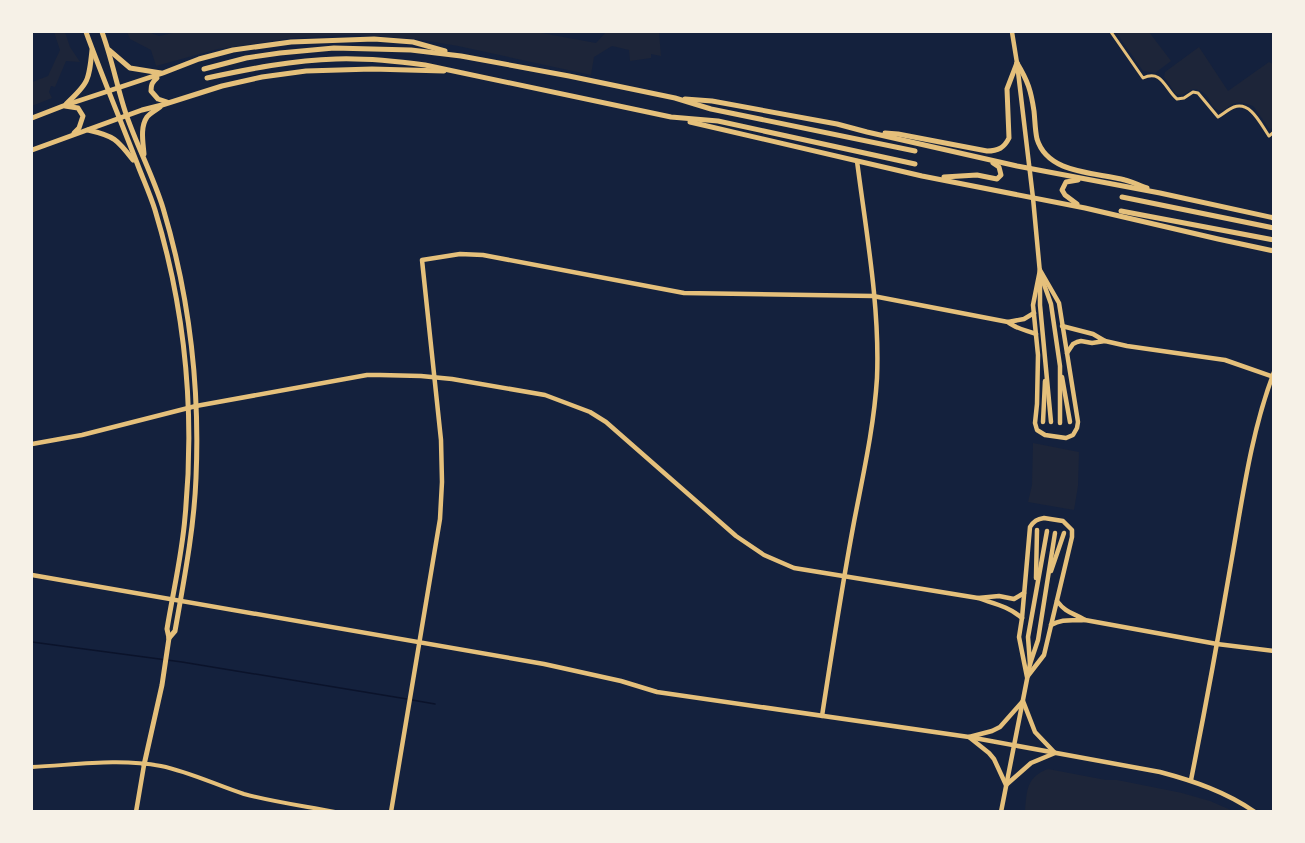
<svg xmlns="http://www.w3.org/2000/svg" width="1305" height="843" font-family="Overpass,sans-serif">
<rect width="100%" height="100%" fill="#14213d"/>
<g fill="#1d2539">
<polygon points="54,32 65,32 70,47 80,62 66,61 55,87 51,86 49,92 52,98 32,106 32,82 48,76 60,50"/>
<polygon points="127,32 148,32 159,36 177,32 536,32 596,43 606,32 659,32 661,56 651,54 651,58 630,61 629,50 612,46 594,57 591,75 458,46 422,40 377,36 346,35 293,38 218,49 156,66 151,50 130,39"/>
<polygon points="1116,32 1149,32 1171,61 1155,73 1143,71"/>
<path d="M1199,47L1228,91L1269,62L1273,64V127L1270,130L1254,107C1250,104 1241,102 1236,103C1229,104 1225,113 1218,110C1207,105 1212,91 1193,89L1182,95L1176,94L1164,77L1165,72Z"/>
<polygon points="1033,443 1079,452 1078,486 1074,510 1028,502 1032,485"/>
<path d="M1048,769L1106,780H1117L1182,793L1210,801L1233,811H1025C1027,791 1026,777 1048,769Z"/>
</g>
<g fill="none" stroke-linecap="round" stroke-linejoin="round">
<g stroke="#0b132b" stroke-width="1.5">
<polyline points="32,642 182,662 407,699"/>
<polyline points="412,700 435,704"/>
</g>
<path stroke="#e5c07b" stroke-width="3" d="M1111,32L1143,78C1162,69 1165,89 1177,99L1184,98L1193,92L1198,93L1218,117C1223,114 1229,109 1234,107C1251,101 1261,125 1269,136L1274,132"/>
<path stroke="#e5c07b" stroke-width="4" d="M32,767C75,765 118,758 161,766C190,772 216,785 244,794C274,802 304,806 335,812"/>
<g stroke="#e5c07b" stroke-width="4.5">
<polyline points="1012,32 1017,63 1033,198 1040,273 1051,304 1060,366 1060,423"/>
<polygon points="1040,270 1059,303 1078,422 1077,428 1073,435 1066,438 1045,435 1037,430 1035,423 1037,404 1038,355 1033,305"/>
<polyline points="1040,282 1040,305 1051,422"/>
<path d="M1034,313L1024,319L1008,322C1016,329 1026,330 1036,334"/>
<polyline points="1062,326 1093,334 1105,341 1092,343 1081,341 1077,342 1073,344 1067,353"/>
<polyline points="1105,341 1127,346 1225,360 1274,377"/>
<polyline points="1062,377 1070,422"/>
<polyline points="1043,422 1045,381"/>
<polyline points="32,444 82,435 196,406 367,375 380,375 421,376 452,379 545,395 590,412 606,422 736,536 764,555 794,568 978,598"/>
<path d="M1044,518L1063,521L1072,530V537L1044,655L1027,677L1019,637L1022,618L1030,527C1034,521 1037,519 1044,518Z"/>
<polyline points="1047,531 1028,637 1030,664 1038,640 1055,533"/>
<polyline points="1051,571 1064,533"/>
<path d="M32,575L544,664L621,681L657,692L969,737L1160,772C1194,781 1226,792 1255,812"/>
<polyline points="1036,578 1037,530"/>
<path d="M1022,618C1008,606 995,604 978,598L999,596L1014,599L1024,593"/>
<polyline points="1085,620 1217,644 1274,651"/>
<path d="M1051,625C1063,618 1072,621 1085,620C1072,612 1067,614 1057,601"/>
<polygon points="1023,701 1035,732 1055,753 1031,763 1006,785 994,759 989,753 969,737 992,731 1000,727"/>
<path d="M822,716C832,651 842,586 854,522C863,475 874,427 877,378C880,307 866,231 857,161"/>
<path d="M1191,780C1205,710 1218,639 1230,569C1242,502 1250,435 1274,372"/>
<polyline points="136,812 144,765"/>
<polyline points="391,812 440,519 442,482 441,440 422,260 460,254 483,255 684,293 873,296 1008,322"/>
<polyline points="1001,812 1030,664"/>
</g>
<g stroke="#e5c07b" stroke-width="5">
<path d="M86,32C102,76 120,119 137,163C143,179 150,194 155,210C185,309 195,414 185,517C182,555 173,592 167,629L169,638L162,685L144,765"/>
<path d="M102,32C112,59 117,87 126,114C137,146 153,176 163,208C189,295 200,387 196,478C194,529 184,580 175,631L169,638"/>
<polyline points="109,50 130,68 161,73"/>
<path d="M1017,63C1028,81 1031,91 1034,111C1035,120 1035,130 1037,139C1048,175 1097,172 1125,180C1133,182 1140,186 1147,188"/>
<polyline points="204,69 246,58 280,53 334,48 411,50 461,56 569,76 675,98 711,109 915,151"/>
<path d="M157,78C152,82 151,85 151,91L158,99L167,102"/>
<path d="M207,78C249,69 293,60 336,59C366,58 395,61 425,65L671,117L718,121L915,164"/>
<polyline points="685,99 712,101 837,124 867,132 1017,166 1160,193 1274,218"/>
<path d="M66,104C89,83 89,80 92,50"/>
<polyline points="65,106 78,108 83,116 79,128 74,133"/>
<polyline points="32,118 63,106 163,73 199,59 233,50 291,42 374,39 413,42 445,51"/>
<polyline points="690,122 922,176 1085,208 1218,239 1274,251"/>
<path d="M88,130C114,136 117,139 133,160"/>
<path d="M885,133L898,134L987,151C998,151 1004,148 1009,138L1007,89L1017,63"/>
<polyline points="32,150 142,110 162,105 222,86 262,77 306,71 372,69 444,71"/>
<path d="M144,154C143,142 140,127 147,117C150,113 156,110 160,107"/>
<polyline points="944,177 977,175 997,179 1001,175 999,167 993,163"/>
<polyline points="1122,197 1274,228"/>
<polyline points="1077,204 1065,195 1062,190 1066,182 1078,180"/>
<polyline points="1121,211 1274,240"/>
</g>
</g>
<rect width="1305" height="843" fill="none" stroke="#f6f1e7" stroke-width="66"/>
</svg>
